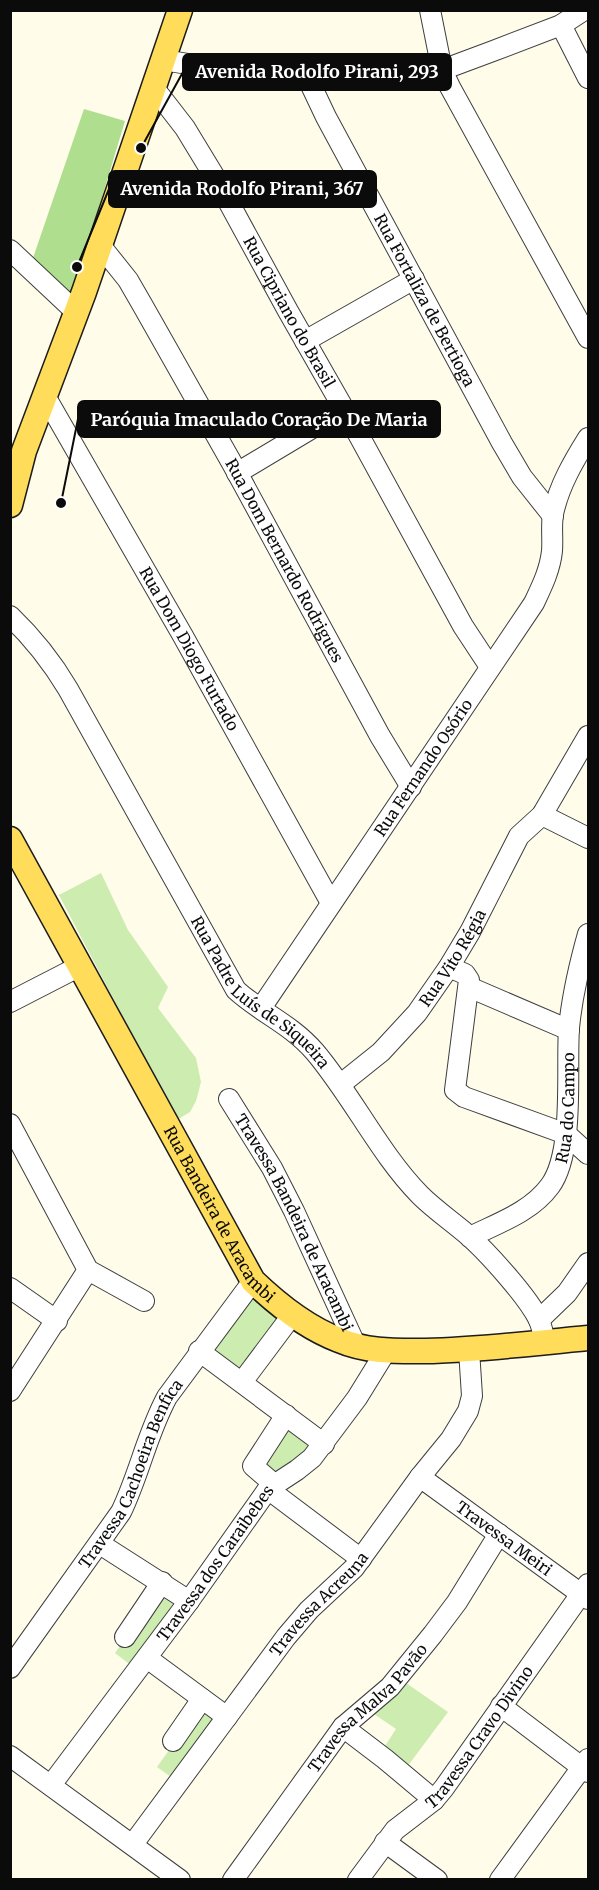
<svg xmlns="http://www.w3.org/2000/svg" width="599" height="1890" font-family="Merriweather,serif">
<rect width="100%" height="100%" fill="#fffcea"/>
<g fill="#cdecb0">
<polygon points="101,873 128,930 168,987 158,1008 196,1058 201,1082 196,1101 190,1112 177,1120 59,895"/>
<polygon points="258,1299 280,1318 243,1372 210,1353 249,1301"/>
<polygon points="287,1422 316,1441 282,1476 257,1466"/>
<polygon points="162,1587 180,1600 132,1666 115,1653"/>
<polygon points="406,1683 448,1712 404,1771 381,1752 396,1729 371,1712"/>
<polygon points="204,1701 222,1713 174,1779 157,1767"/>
</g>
<polygon fill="#afde8e" points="84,109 125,121 72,297 33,258"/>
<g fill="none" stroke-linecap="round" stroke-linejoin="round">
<g stroke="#3e3e3e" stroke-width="22">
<g id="minor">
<polyline points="430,10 442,70 450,87 588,338"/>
<polyline points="561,25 588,78"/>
<polyline points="163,60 289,80 411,74 442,70 493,51 561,25 584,10"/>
<path id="s1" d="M308,79L326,117L502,443L522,477L553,516"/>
<path id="s2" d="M154,88L185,128L216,179L288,311L357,432L463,626L490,667"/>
<path id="s3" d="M100,245L128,280L143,306L233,465L380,736L411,787"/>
<polyline points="10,250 76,312"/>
<polyline points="305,341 414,279"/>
<path id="s4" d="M45,396L183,636L331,903"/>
<polyline points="237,473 344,409"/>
<path id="s5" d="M10,616C33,638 52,662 68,689L236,990C261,1013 291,1024 315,1052C353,1097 379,1153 420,1195C435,1210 453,1222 469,1236C488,1253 528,1297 539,1320C542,1327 543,1335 546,1342"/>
<polyline points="542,815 588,838"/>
<polyline points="449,967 465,974 469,980 455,1090 464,1097 566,1134 588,1154"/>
<polyline points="469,987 569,1030"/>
<polyline points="10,1002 80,966"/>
<path id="s6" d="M261,1008L534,603C542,586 550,570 552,551C553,539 551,526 553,514C559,486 573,462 588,438"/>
<path id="s7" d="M341,1084L381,1052L417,1013L449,967L470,932L519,836L542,815L588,736"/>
<path id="s8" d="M229,1099L272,1168L294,1211L356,1346"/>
<polyline points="10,1124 88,1270 144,1301"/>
<path id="s9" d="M470,1237C498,1223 531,1212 550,1186C575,1152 566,1069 569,1028C572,996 579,966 588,934"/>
<polyline points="10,1288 57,1321"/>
<polyline points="539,1320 567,1293 588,1263"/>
<polyline points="199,1351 324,1444"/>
<polyline points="242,1382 293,1314"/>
<polyline points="10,1391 88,1270"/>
<path id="s10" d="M420,1477L588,1599"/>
<polyline points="274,1484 253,1466 286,1415"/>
<polyline points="268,1489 361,1559"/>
<polyline points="100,1544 189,1601"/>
<polyline points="125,1637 162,1582"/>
<polyline points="147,1658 227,1717"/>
<path id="s11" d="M10,1668L121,1512C139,1475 147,1434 167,1397L253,1281"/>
<polyline points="501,1706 588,1772"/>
<polyline points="343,1727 385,1759 434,1800"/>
<polyline points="173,1741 202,1699"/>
<polyline points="10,1756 180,1880"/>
<path id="s12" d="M51,1785L189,1601L268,1489L297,1470L312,1458L357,1398L386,1351"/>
<polyline points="385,1842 437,1880"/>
<path id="s13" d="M133,1844L286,1637L309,1610L354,1568L420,1477L451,1439L468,1411L472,1396L469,1350"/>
<path id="s14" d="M233,1880L343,1727L390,1687L433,1634L457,1602L499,1534"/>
<path id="s15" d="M358,1880L395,1830L434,1800L444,1788L588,1584"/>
<polyline points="500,1880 588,1759"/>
</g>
</g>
<g stroke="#1c1c1c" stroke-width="27">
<g id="major">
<polyline points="10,505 24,451 84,292 180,10"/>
<path id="s16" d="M10,839L253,1281C278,1305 307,1328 339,1340C367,1352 395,1351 425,1351C480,1350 534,1343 588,1338"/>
</g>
</g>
<use href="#minor" stroke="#fff" stroke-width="20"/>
<use href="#major" stroke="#ffdd5a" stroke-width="24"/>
</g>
<g text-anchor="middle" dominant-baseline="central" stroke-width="6" stroke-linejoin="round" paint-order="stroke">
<g font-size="16" fill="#0b0b0b" stroke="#fff">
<text stroke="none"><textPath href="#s1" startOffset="250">Rua Fortaliza de Bertioga</textPath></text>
<text stroke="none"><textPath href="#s2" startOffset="262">Rua Cipriano do Brasil</textPath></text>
<text stroke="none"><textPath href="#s3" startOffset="366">Rua Dom Bernardo Rodrigues</textPath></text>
<text stroke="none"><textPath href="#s4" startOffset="291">Rua Dom Diogo Furtado</textPath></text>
<text stroke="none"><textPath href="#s6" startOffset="290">Rua Fernando Osório</textPath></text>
<text stroke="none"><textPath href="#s7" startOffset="170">Rua Vito Régia</textPath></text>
<text stroke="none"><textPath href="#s5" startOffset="456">Rua Padre Luís de Siqueira</textPath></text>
<text stroke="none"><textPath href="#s9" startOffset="177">Rua do Campo</textPath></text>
<text stroke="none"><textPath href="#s16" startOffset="430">Rua Bandeira de Aracambi</textPath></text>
<text stroke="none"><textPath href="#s8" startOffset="140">Travessa Bandeira de Aracambi</textPath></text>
<text stroke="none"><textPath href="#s11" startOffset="230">Travessa Cachoeira Benfica</textPath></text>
<text stroke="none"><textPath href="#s10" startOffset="104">Travessa Meiri</textPath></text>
<text stroke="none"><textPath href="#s12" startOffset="276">Travessa dos Caraibebes</textPath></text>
<text stroke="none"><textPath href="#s13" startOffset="304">Travessa Acreuna</textPath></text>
<text stroke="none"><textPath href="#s14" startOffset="219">Travessa Malva Pavão</textPath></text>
<text stroke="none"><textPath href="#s15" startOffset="189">Travessa Cravo Divino</textPath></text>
</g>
</g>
<path fill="none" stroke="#0b0b0b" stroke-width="2" d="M141 148L183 72M77 267L109 189M61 503L78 419"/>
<g fill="#0b0b0b" stroke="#fff" stroke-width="2">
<circle cx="141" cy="148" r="6"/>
<circle cx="77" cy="267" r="6"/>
<circle cx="61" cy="503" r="6"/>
</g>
<g fill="#0b0b0b" stroke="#0b0b0b" stroke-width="2">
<rect x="183" y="54" width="268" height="36" rx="6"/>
<rect x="109" y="171" width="267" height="36" rx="6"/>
<rect x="78" y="401" width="362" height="36" rx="6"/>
</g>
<g font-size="18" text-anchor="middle" font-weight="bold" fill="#fff">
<text x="317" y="78">Avenida Rodolfo Pirani, 293</text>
<text x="242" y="195">Avenida Rodolfo Pirani, 367</text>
<text x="259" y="426">Paróquia Imaculado Coração De Maria</text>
</g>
<rect width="599" height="1890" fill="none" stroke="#0b0b0b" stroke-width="24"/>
</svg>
